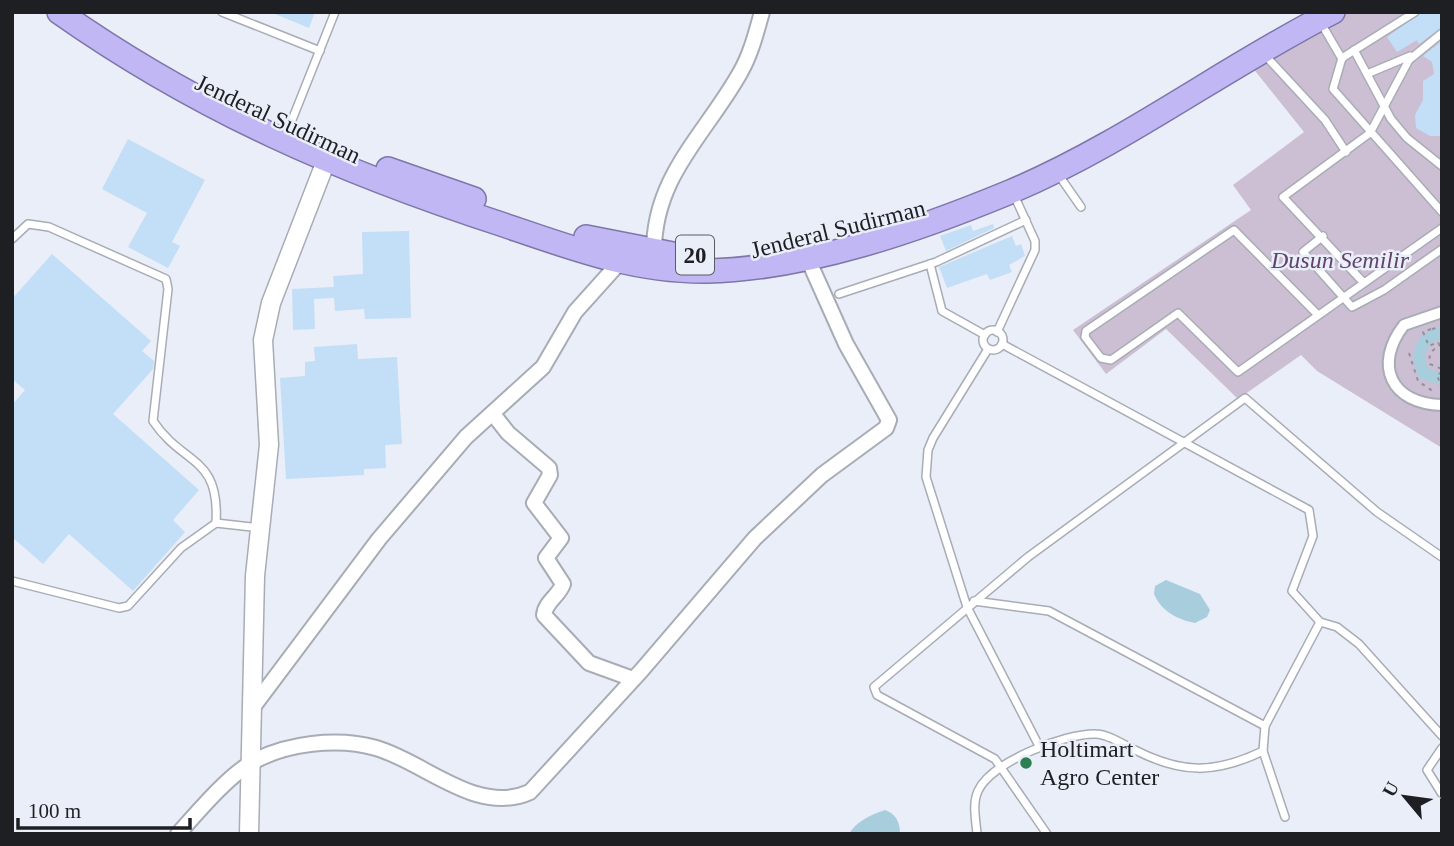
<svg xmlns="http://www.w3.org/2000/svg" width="1454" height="846" font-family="'Times New Roman',serif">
<rect width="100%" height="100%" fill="#eaeef8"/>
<polygon fill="#ccbfd3" points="1350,12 1442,12 1442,448 1317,371 1301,355 1238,399 1166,329 1106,374 1073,330 1251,210 1233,185 1304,132 1252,67"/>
<g fill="#a8cedd">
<path d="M1166,580L1200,594L1210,610L1207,617L1195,623C1178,620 1161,611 1154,594L1155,586Z"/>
<path d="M885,810C896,814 900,822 900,834H849C855,822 872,814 885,810Z"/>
</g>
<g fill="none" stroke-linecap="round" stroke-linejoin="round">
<path stroke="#a8cedd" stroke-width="12" d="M1442,333C1419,338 1415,354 1424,374L1442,379"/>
</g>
<g fill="#c3def7">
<polygon points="270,12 315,12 309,28"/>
<polygon points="1422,12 1442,12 1442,27 1419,44 1417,40 1397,52 1387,37"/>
<polygon points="1442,41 1442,136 1430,136 1416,128 1415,115 1423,100 1423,81 1434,74 1432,62 1423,56"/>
<polygon points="128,139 205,180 172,242 180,246 168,268 128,247 147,213 102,189"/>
<polygon points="993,224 994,228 946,251 940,236 971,225 973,231"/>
<polygon points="409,231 411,318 365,319 364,309 335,311 334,298 314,299 315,329 293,330 292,289 334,287 333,276 363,274 362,232"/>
<polygon points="1012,236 1016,246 1021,244 1025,256 1009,265 1012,272 990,280 987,274 947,288 939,267"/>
<polygon points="52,254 151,341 142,351 154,361 153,369 113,414 199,490 173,520 185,532 133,591 69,534 43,564 12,537 12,405 25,390 12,379 12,299"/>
<polygon points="357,344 358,359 397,357 402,444 385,445 386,468 364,469 364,475 286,479 280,378 305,376 305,362 315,361 314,347"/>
</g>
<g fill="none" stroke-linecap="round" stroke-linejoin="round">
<g stroke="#a8acb5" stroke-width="10">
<g id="service">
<polyline points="222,12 320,51"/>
<polyline points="1415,12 1342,58 1333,89 1442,212"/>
<polyline points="1321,23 1342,59"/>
<polyline points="1354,50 1391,119 1407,138 1442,166"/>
<polyline points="1263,53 1325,120 1346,152"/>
<polyline points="1367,74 1410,56"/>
<polyline points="288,130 335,12"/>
<polyline points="1058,174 1081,207"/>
<polyline points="1323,236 1303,252 1352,307 1384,290 1442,249"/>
<path d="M12,239L28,224L49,227L166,279L168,289L153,421C183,466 220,455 216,523"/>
<polyline points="930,264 942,311 985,335"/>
<polyline points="1363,282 1283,197 1370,133 1409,60 1442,33"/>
<polyline points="839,294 936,262 1026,220"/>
<polyline points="1317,314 1234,230 1086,331 1085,337 1101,358 1111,360 1178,313 1238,372 1442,228"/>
<circle cx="993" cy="340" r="10"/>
<polyline points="997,332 1035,250 1035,241 1014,195"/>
<polyline points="1002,344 1309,510 1313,536 1292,591 1320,622 1337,627 1359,644 1442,736"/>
<polyline points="988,349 933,438 928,450 926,477 967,607 1039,746"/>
<polyline points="12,581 119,608 128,606 181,548 216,523 260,528"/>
<polyline points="974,601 1049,611 1265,726"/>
<polyline points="1442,748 1427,770 1442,794"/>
<polyline points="1285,817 1263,751 1265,726 1320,622"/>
<path d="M977,834C976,820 972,804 978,791C991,762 1065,733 1096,734C1108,734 1124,745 1135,750C1182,774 1215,774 1263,751"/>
<polyline points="1047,834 995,759 877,695 874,687 1028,557 1245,398 1377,512 1442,557"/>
</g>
</g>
<g stroke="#a8acb5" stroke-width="14">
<path id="pedestrian" d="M1442,312L1404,325C1373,365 1391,404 1442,405"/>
</g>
<g stroke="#a8acb5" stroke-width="18">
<g id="minor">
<path d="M654,253C653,177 705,135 740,73C751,54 756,33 762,12"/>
<path d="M493,414L508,433L549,468L550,475L534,503L561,538L546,558L563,584C559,596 545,602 544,615L589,663L633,679"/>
<polyline points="253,707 379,539 466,437 543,367 575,312 619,263"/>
<path d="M178,834C197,813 226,778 251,763C285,743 338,737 376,748C425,762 477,816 530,792L641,671L755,538L822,475L886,428L889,420L846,344L807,257"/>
</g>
</g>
<g stroke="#a8acb5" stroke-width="21">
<polyline id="tertiary" points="249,834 255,576 269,445 263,340 271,303 326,161"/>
</g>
<g stroke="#7e76a9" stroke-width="26">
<g id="trunk">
<path d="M59,12C200,111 341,172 504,225C571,248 635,272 707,271C807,269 918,230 1010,192C1124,144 1223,68 1333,12"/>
<polyline points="388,169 474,199"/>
<polyline points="586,237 673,254"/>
</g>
</g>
<g stroke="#90939a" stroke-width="2" stroke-dasharray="3.5 5" stroke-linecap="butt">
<polyline points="1431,329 1423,332 1429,346 1438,342 1440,346"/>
<polyline points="1432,329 1442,327"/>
<path d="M1442,344C1432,350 1428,353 1430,364L1442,369"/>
<polyline points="1409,353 1418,381 1434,392"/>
<polyline points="1442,373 1437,374 1442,390"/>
</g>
<use href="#service" stroke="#fff" stroke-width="7"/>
<use href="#pedestrian" stroke="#fff" stroke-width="10"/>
<use href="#minor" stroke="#fff" stroke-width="14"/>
<use href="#tertiary" stroke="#fff" stroke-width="18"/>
<use href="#trunk" stroke="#c0b7f4" stroke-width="23"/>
</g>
<circle fill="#2b8053" stroke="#eaeef8" stroke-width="2.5" cx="1026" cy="763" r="7"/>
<g text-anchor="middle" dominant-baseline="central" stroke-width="5" stroke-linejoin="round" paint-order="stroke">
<rect fill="#eaeef8" stroke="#5b5d63" stroke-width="2" x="676" y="235.5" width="38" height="39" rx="5"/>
<g font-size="23" font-weight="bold" fill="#1e1f23">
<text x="695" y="255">20</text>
</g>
<g font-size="24" fill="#1e1f23" stroke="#eaeef8">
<text transform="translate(278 119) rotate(25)">Jenderal Sudirman</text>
<text transform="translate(838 229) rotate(-14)">Jenderal Sudirman</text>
</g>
<g font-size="24" font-style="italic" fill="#60446f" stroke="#eaeef8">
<text x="1340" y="260">Dusun Semilir</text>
</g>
<g font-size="24" fill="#1e1f23" stroke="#eaeef8" text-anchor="start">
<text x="1040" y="749">Holtimart<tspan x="1040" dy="28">Agro Center</tspan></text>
</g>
</g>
<rect width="1454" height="846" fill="none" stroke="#1e1f23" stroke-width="28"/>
<g transform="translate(1405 797) rotate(299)" stroke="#eaeef8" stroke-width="5" paint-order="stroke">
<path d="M0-5L12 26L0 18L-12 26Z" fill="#1e1f23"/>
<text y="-10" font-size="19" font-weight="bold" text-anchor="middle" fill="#1e1f23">U</text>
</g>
<path d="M18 818v10h172v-10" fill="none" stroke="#1e1f23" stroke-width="3.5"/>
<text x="28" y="818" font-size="21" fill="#1e1f23" stroke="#eaeef8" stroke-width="5" paint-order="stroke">100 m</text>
</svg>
